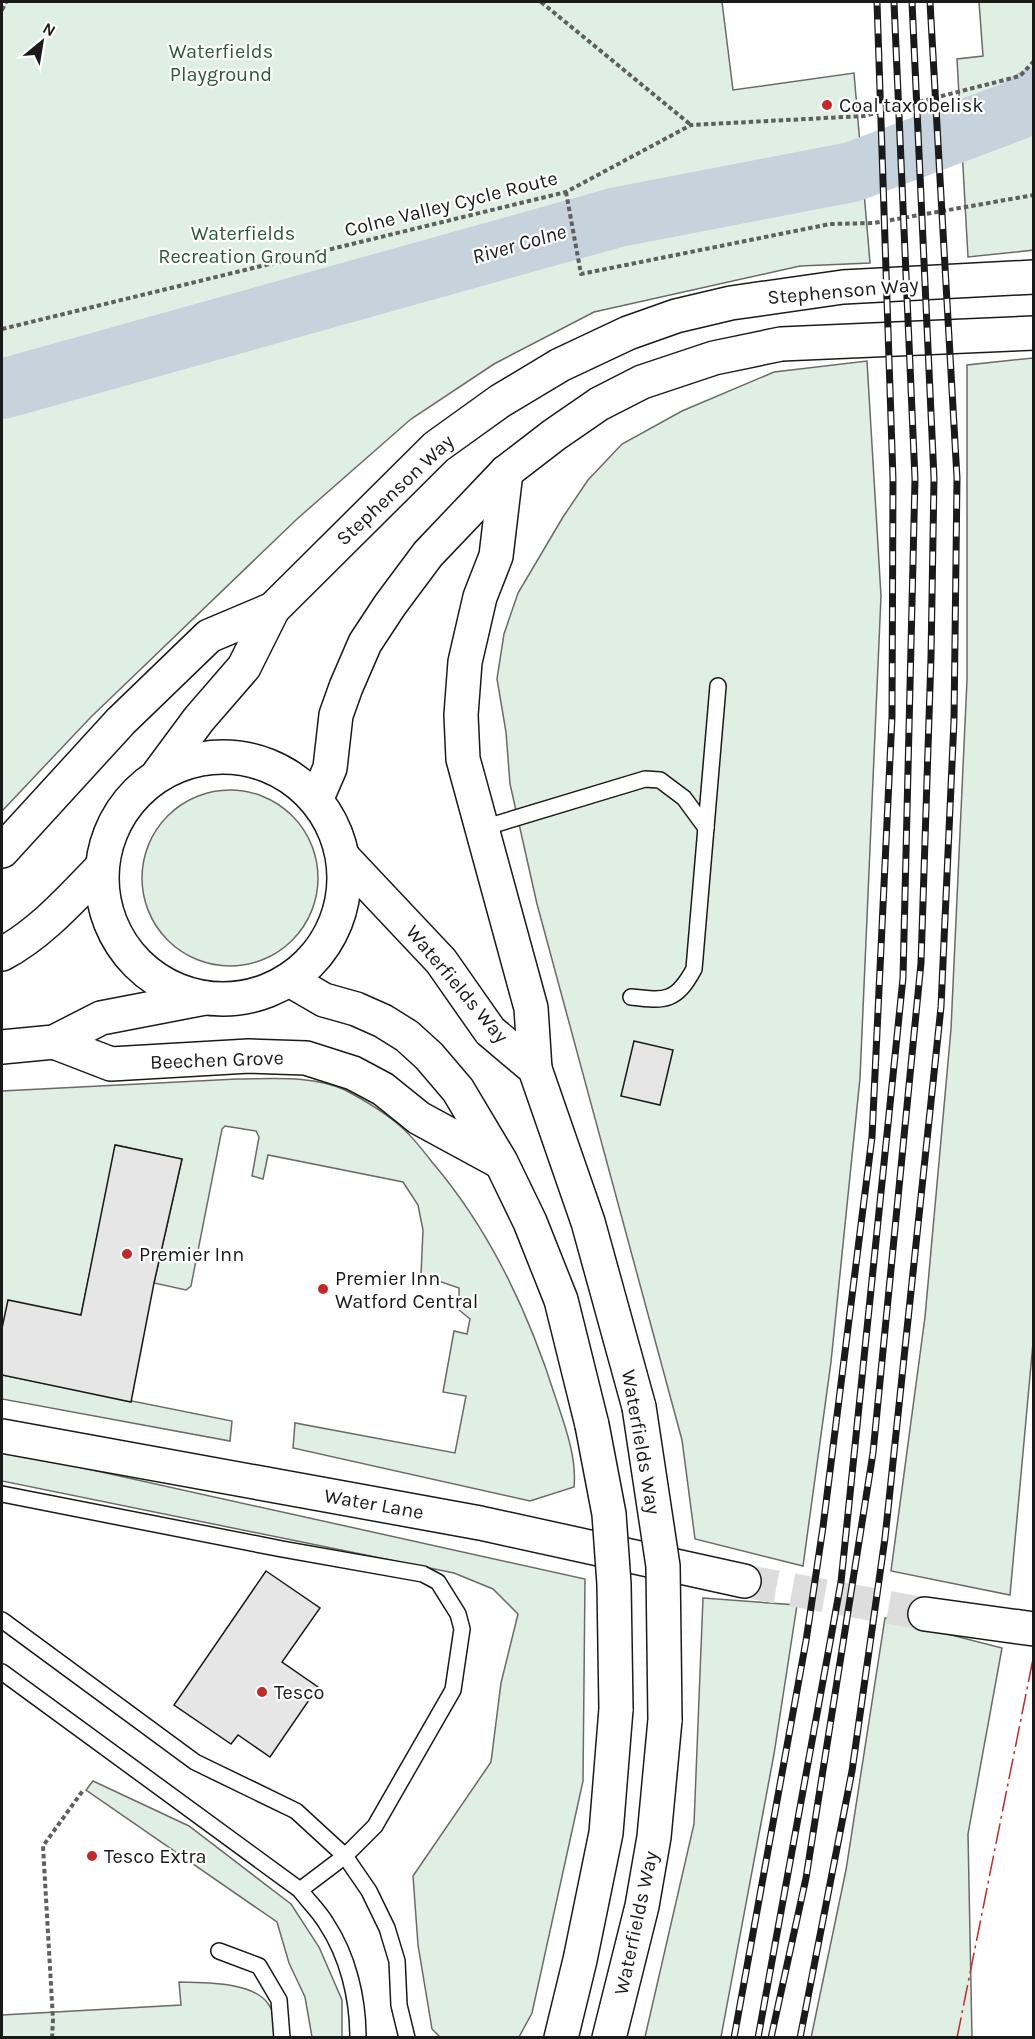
<svg xmlns="http://www.w3.org/2000/svg" width="1035" height="2039" font-family="Karla,sans-serif">
<rect width="100%" height="100%" fill="#fff"/>
<g fill="#e0efe3" stroke="#6a6a6a" stroke-width="1.5">
<polygon points="2,2 722,2 733,90 854,73 870,263 800,266 594,312 494,364 411,419 297,519 91,717 2,811"/>
<polygon points="979,2 1033,2 1034,250 968,257 957,59 983,56"/>
<polygon points="1033,358 1034,1332 1010,1595 891,1571 925,1317 951,1029 967,680 967,365"/>
<polygon points="867,361 881,596 860,1078 831,1362 803,1566 695,1539 682,1440 537,904 510,784 506,732 497,679 504,634 518,593 563,517 588,480 622,444 682,411 774,372"/>
<circle cx="230" cy="878" r="88"/>
<path d="M237,1079C272,1079 312,1075 345,1090C364,1100 383,1111 399,1125C411,1135 422,1149 432,1162C490,1230 529,1313 556,1399C565,1426 577,1458 574,1487L530,1501L293,1448L295,1423L455,1453L466,1396L443,1392L454,1331L467,1334L470,1319L459,1310V1288L421,1275L423,1230L418,1205L403,1182L268,1155L263,1179L252,1176L259,1137L256,1131L225,1126L222,1129L191,1286L186,1290L154,1283L182,1159L116,1145L81,1315L2,1328V1091Z"/>
<polygon points="2,1375 232,1421 230,1441 2,1399"/>
<polygon points="2,1450 585,1579 583,1781 532,2013 519,2037 440,2037 432,2029 418,1945 413,1876 491,1762 501,1683 518,1614 493,1589 454,1573 2,1481"/>
<polygon points="703,1598 797,1605 774,1754 721,2037 645,2037 694,1824"/>
<polygon points="885,1618 1002,1648 968,1834 972,2037 811,2038 846,1870"/>
<polygon points="93,1781 189,1826 291,1904 319,1947 342,2000 342,2037 312,2037 305,1997 289,1963 277,1922 86,1790"/>
<path d="M179,1982C205,1983 254,1981 269,2005C275,2012 274,2028 275,2037L2,2038V2015L181,2005Z"/>
</g>
<g fill="none" stroke-linecap="round" stroke-linejoin="round">
<polyline stroke="#c6d2dc" stroke-width="60" points="2,389 618,217 852,172 1017,110 1034,98"/>
</g>
<g fill="#e6e6e6" stroke="#1a1a1a" stroke-width="1.5">
<polygon points="634,1041 673,1050 660,1105 621,1096"/>
<polygon points="115,1145 182,1159 154,1283 131,1402 2,1375 2,1328 8,1300 81,1315"/>
<polygon points="266,1571 320,1608 282,1662 318,1687 270,1757 238,1735 231,1744 174,1705"/>
</g>
<g fill="none" stroke-linecap="round" stroke-linejoin="round">
<polyline stroke="#ddd" stroke-width="33" stroke-dasharray="33 16" stroke-linecap="butt" points="744,1581 925,1614"/>
<g stroke="#1a1a1a" stroke-width="18">
<g id="lane">
<polyline points="483,828 645,779 660,780 684,798 706,828"/>
<path d="M631,997C666,1001 676,1002 694,969L718,686"/>
<polyline points="2,1494 282,1549 423,1574 438,1582 458,1614 462,1629 453,1690 375,1826 345,1856 300,1890"/>
<polyline points="2,1620 195,1762 296,1811 345,1856 369,1891 387,1928 397,1961 399,2005 407,2038"/>
<path d="M2,1672L300,1890C308,1901 319,1911 326,1923C348,1956 358,1998 358,2038"/>
<polyline points="219,1951 259,1966 279,2000 282,2038"/>
</g>
</g>
<g stroke="#1a1a1a" stroke-width="36">
<g id="secondary">
<polyline points="2,1436 480,1523 744,1581"/>
<polyline points="925,1614 1034,1629"/>
</g>
</g>
<g stroke="#1a1a1a" stroke-width="36">
<g id="primary">
<polyline points="506,472 496,556 480,597 465,662 461,715 463,759 531,1008 535,1069"/>
<circle cx="223" cy="878" r="121"/>
<polyline points="159,773 199,719 244,667 273,609 436,447 500,401 560,365 628,333 676,316 731,303 843,287 1034,277"/>
<polyline points="317,798 330,768 336,715 346,687 365,643 390,605 428,554 506,472 554,435 599,404 642,382 714,358 781,344 1034,333"/>
<polyline points="2,851 121,721 209,636 273,609"/>
<polyline points="343,857 441,961 490,1031 535,1069 588,1222 639,1407"/>
<path d="M2,954C40,934 71,899 101,868"/>
<polyline points="293,982 324,1000 356,1009 383,1021 407,1036 429,1056 458,1090 501,1162 530,1222 561,1300 592,1425"/>
<polyline points="54,1042 111,1064 249,1056 306,1058 353,1073 383,1089 419,1118 500,1162"/>
<polyline points="2,1047 54,1042 101,1018 205,998"/>
<polyline points="561,2038 580,1960 606,1833 616,1709"/>
<polyline points="609,2038 642,1906 654,1837 665,1720"/>
</g>
</g>
<g stroke="#5f5f5f" stroke-width="4" stroke-dasharray="4.5 3" stroke-linecap="butt">
<polyline points="541,2 691,125"/>
<polyline points="2,10 6,2"/>
<polyline points="566,192 581,274 830,224 874,223 1034,195"/>
<polyline points="2,329 566,192 691,125 864,116 1020,76 1034,61"/>
<polyline points="52,2038 53,2020 43,1846 84,1789"/>
</g>
<use href="#lane" stroke="#fff" stroke-width="15"/>
<use href="#secondary" stroke="#fff" stroke-width="33"/>
<use href="#primary" stroke="#fff" stroke-width="33"/>
<g stroke="#1a1a1a" stroke-width="7">
<g id="rail">
<polyline points="734,2038 806,1641 823,1527 872,1137 892,717 893,479 877,2"/>
<polyline points="758,2038 841,1582 903,978 915,479 894,2"/>
<polyline points="771,2038 806,1878 873,1453 921,963 931,657 934,478 912,2"/>
<polyline points="800,2038 852,1771 885,1538 941,1007 954,720 957,478 930,2"/>
</g>
</g>
<use href="#rail" stroke="#fff" stroke-width="4.5" stroke-dasharray="14" stroke-linecap="butt"/>
<g stroke="#1a1a1a" stroke-width="36" stroke-linecap="butt">
<g id="primary-bridge">
<polyline points="639,1407 663,1566 665,1720"/>
<polyline points="592,1425 609,1514 614,1584 616,1709"/>
</g>
</g>
<use href="#primary-bridge" stroke="#fff" stroke-width="33"/>
<polyline stroke="#c62828" stroke-width="1.5" stroke-dasharray="21 4.5 3 4.5" stroke-linecap="butt" points="957,2038 1034,1654"/>
</g>
<g fill="#c62828" stroke="#fff" stroke-width="2">
<circle cx="827" cy="105" r="6"/>
<circle cx="127" cy="1254" r="6"/>
<circle cx="323" cy="1289" r="6"/>
<circle cx="262" cy="1692" r="6"/>
<circle cx="92" cy="1856" r="6"/>
</g>
<g text-anchor="middle" dominant-baseline="central" stroke-width="4.5" stroke-linejoin="round" paint-order="stroke">
<g font-size="20" fill="#2b5a34" stroke="#fff">
<text x="221" y="51">Waterfields<tspan x="221" dy="23">Playground</tspan></text>
<text x="243" y="233">Waterfields<tspan x="243" dy="23">Recreation Ground</tspan></text>
</g>
<g font-size="20" fill="#1a1a1a" stroke="#fff" text-anchor="start">
<text x="839" y="105">Coal tax obelisk</text>
<text x="139" y="1254">Premier Inn</text>
<text x="335" y="1278">Premier Inn<tspan x="335" dy="23">Watford Central</tspan></text>
<text x="274" y="1692">Tesco</text>
<text x="104" y="1856">Tesco Extra</text>
</g>
<g font-size="20" fill="#1a1a1a" stroke="#fff">
<text transform="translate(451 204) rotate(-14)">Colne Valley Cycle Route</text>
<text transform="translate(843 291) rotate(-5)">Stephenson Way</text>
<text transform="translate(395 490) rotate(-43)">Stephenson Way</text>
<text transform="translate(457 984) rotate(50)">Waterfields Way</text>
<text transform="translate(217 1060) rotate(-2)">Beechen Grove</text>
<text transform="translate(641 1442) rotate(80)">Waterfields Way</text>
<text transform="translate(374 1504) rotate(10)">Water Lane</text>
<text transform="translate(636 1923) rotate(-78)">Waterfields Way</text>
</g>
<g font-size="21" font-style="italic" fill="#1a1a1a" stroke="#fff">
<text transform="translate(519 244) rotate(-16)">River Colne</text>
</g>
</g>
<rect width="1035" height="2039" fill="none" stroke="#1a1a1a" stroke-width="6"/>
<g transform="translate(42 42) rotate(30)" stroke="#ffffff" stroke-width="4.5" paint-order="stroke">
<path d="M0-4.5L10 22L0 15L-10 22Z" fill="#1a1a1a"/>
<text y="-9" font-size="16" font-weight="bold" text-anchor="middle" fill="#1a1a1a">N</text>
</g>
</svg>
